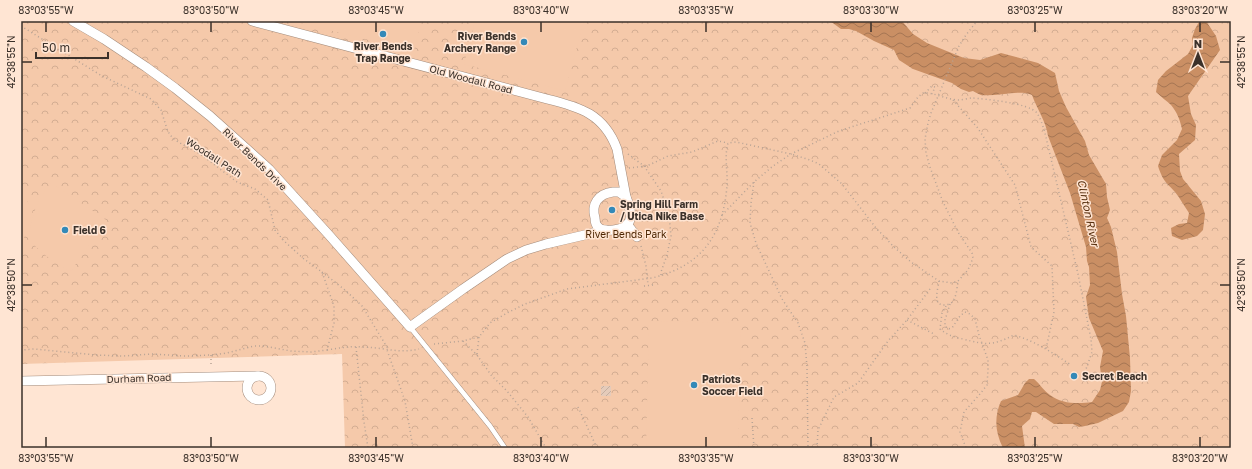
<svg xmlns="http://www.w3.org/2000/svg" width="1252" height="469" font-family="'Golos Text',sans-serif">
<defs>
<pattern id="park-crowns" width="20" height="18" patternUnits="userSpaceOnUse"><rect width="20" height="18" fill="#f5c9aa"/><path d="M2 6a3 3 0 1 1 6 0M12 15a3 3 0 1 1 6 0" fill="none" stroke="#d3ad92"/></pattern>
<pattern id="water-waves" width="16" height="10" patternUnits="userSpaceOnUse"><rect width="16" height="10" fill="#ca8f64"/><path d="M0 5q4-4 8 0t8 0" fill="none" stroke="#a57553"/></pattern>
<pattern id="building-hatch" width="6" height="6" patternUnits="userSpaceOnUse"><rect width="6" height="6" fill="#e5cbba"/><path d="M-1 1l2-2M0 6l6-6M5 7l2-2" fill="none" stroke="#c5afa0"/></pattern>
</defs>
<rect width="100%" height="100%" fill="#ffe5d3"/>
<polygon fill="url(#park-crowns)" points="21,21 1231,21 1231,448 345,448 342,354 21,364"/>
<g fill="#f5c9aa">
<polygon points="292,21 421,21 414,51"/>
<polygon points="475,21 584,21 565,91 464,64"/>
<path d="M51,183L106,220L71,271C53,263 42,253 28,239C33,214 35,203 51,183Z"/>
<polygon points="21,193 33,209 27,232 21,243"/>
<polygon points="649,321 741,323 738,448 646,448"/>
</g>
<g fill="url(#water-waves)">
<path d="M830,21H902L913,34L927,43L954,54L964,58L980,60L1001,53L1038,63L1055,73L1059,91L1066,107L1085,141L1089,155L1106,184L1107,197L1110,210L1107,218L1111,227L1117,252L1122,294L1126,316L1130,358L1131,391L1129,402L1123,411L1098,423L1085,426L1079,427L1073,424H1054L1036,412H1032L1030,419L1022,426L1025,448H1003C995,432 994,417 1001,401L1018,395L1025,383L1029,379H1034C1040,384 1044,391 1050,395C1061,404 1079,404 1092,402L1100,390L1102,382L1100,367L1103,351L1089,318L1086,297L1090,285L1089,267L1087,261L1086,247L1070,193L1048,136C1046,121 1037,109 1032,95C1020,89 996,97 981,95C978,94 975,92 973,91L969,92L961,89L952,83L913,69L899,60L894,50L874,41L856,31L849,29H841Z"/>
<path d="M1206,21L1216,36L1220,50L1188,96L1191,114L1196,125L1195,140L1179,154L1180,171L1183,179L1201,201L1205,214L1203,230L1197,236L1182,240L1172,236L1171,228L1179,224L1187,223L1189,213C1184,206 1180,198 1175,192C1165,181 1163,181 1158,166L1162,155L1177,140L1182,129C1180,120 1177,112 1171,105C1167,101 1161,97 1156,92L1158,80L1166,71L1188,54L1193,45L1192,38L1195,29L1199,22Z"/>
</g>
<rect fill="url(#building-hatch)" x="601" y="386" width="10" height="10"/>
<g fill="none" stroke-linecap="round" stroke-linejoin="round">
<g stroke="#a48c7c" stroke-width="5.5">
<polyline id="service" points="410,327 490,426 505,448"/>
</g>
<g stroke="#a48c7c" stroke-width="10">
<g id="minor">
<polyline points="73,21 104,39 146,67 175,88 210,116 269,169 329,235 410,327 463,289 507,259 526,250 546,244 606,230"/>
<path d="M252,21L547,99C580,107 604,114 617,149L626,197"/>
<path d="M613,192H619L626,197C629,204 633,217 628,224C623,230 604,233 598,227C596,225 595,221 595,218C591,204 598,194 613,192Z"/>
<polyline points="627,224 637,237"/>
<circle cx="259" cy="388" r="12"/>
<polyline points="21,381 258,376"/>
</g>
</g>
<g stroke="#b7a395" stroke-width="1.5" stroke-dasharray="1 3" stroke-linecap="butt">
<polyline points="21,26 102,76 151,99 161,110 167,129 170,135 175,140 203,156 237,182 255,189 268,200 275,230 284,241 304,259 322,272 334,306 334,323 327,350 311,352 291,351 264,346 254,346 227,353 211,355 186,356 152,354 123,356 96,355 34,349 21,350"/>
<polyline points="925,93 932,86 935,87 932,94"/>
<polyline points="953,100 977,127 1015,185 1031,247 1052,266 1054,312 1046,349"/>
<polyline points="628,154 644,166 661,191 669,215 671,236 667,255 661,272 661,276"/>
<polyline points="629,168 647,166 668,156 692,152 718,141 728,143"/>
<polyline points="754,182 751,203 750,223 756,243 782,299 798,323 805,343 807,367 808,448"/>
<path d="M722,215L754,182L773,166L791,154L839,131L910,108L918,97L923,93C934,92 947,100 959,100C963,100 968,98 972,98C985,99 1029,103 1037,113C1041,119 1043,127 1045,133L1078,274L1091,339L1092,352L1085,372"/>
<polyline points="641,246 646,266 648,285"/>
<polyline points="322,272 345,290 362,306 387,347 387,350 405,401 413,448"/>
<path d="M939,281C938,289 932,306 945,305C948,305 952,303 953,301C957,295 957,287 958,281"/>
<polyline points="644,286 653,285"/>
<polyline points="950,304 945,320 945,326 948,329 952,328 960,316 965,312 970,314 975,319 979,335 988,360 988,370 987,385 980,394 964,412 960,432 966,448"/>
<path d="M946,306L942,313L940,329C947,335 954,337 963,339C986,345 992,346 1014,335C1035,341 1053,353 1071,365"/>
<polyline points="907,320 934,334"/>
<polyline points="463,341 477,355 491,375 507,391 528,417 546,448"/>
<path d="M434,344L463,341L479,337L490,323L507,313L525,304L567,289L652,278C702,266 723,235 727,186C728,172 724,157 728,143L736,142L791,154L810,160L819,164L842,184L876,228L894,247L911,262L939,281L952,283L958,281L968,270L973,258L972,253L958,232L943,202L930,167L926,153L925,139L928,123L931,113L959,46L966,35L977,21"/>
<polyline points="356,347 364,422 368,448"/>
<path d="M327,350C339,348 350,346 362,347C382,347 399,354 419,349"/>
<polyline points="477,354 479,337"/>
<polyline points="211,355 211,367"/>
<polyline points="578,407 597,448"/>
<polyline points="752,418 754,448"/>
<polyline points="817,448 818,430 834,397 858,383 888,341 907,320 930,289"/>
</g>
<use href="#service" stroke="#fff" stroke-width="4.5"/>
<use href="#minor" stroke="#fff" stroke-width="9"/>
</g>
<path fill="none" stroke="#3b312a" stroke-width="1.5" d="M46,22V32M211,22V32M376,22V32M541,22V32M706,22V32M871,22V32M1035,22V32M1200,22V32M22,62H32M1220,62H1230M22,285H32M1220,285H1230M46,437V447M211,437V447M376,437V447M541,437V447M706,437V447M871,437V447M1035,437V447M1200,437V447"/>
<g fill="#3389b8" stroke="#ffe5d3" stroke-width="1.5">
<circle cx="383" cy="34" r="4"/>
<circle cx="524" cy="42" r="4"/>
<circle cx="612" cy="210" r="4"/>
<circle cx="65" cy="230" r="4"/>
<circle cx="1074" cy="376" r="4"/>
<circle cx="694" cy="385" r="4"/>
</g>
<g text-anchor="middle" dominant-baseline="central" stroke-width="3" stroke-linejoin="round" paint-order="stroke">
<g font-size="10" font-weight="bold" fill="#3b312a" stroke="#ffe5d3" text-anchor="start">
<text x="516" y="36" text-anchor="end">River Bends<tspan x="516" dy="12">Archery Range</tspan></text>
<text x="383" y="46" text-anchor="middle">River Bends<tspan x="383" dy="12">Trap Range</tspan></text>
<text x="620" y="204">Spring Hill Farm<tspan x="620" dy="12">/ Utica Nike Base</tspan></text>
<text x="73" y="230">Field 6</text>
<text x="1082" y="376">Secret Beach</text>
<text x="702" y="379">Patriots<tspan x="702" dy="12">Soccer Field</tspan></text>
</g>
<g font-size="10" fill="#3b312a" stroke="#ffe5d3">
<text transform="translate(471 79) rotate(15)">Old Woodall Road</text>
<text transform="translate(214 157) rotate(33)">Woodall Path</text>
<text transform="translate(255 159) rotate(44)">River Bends Drive</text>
<text transform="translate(139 378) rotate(-2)">Durham Road</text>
</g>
<g font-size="10" fill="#4f2805" stroke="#ffe5d3">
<text x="626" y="234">River Bends Park</text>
</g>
<g font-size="11" font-style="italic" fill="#5a3211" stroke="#ffe5d3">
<text transform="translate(1089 213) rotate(78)">Clinton River</text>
</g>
</g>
<rect width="1252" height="469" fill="none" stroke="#ffe5d3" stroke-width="44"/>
<g transform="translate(1198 54)" stroke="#ffe5d3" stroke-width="3" paint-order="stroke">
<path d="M0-3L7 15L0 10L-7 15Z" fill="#3b312a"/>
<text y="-6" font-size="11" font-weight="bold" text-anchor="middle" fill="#3b312a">N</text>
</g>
<path d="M36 52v6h72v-6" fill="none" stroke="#3b312a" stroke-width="2"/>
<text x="42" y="52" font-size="12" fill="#3b312a" stroke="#ffe5d3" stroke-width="3" paint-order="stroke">50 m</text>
<rect x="22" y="22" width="1208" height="425" fill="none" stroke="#3b312a" stroke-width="1.5"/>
<g font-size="10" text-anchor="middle" fill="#3b312a">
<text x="46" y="14">83°03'55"W</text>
<text x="211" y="14">83°03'50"W</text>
<text x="376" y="14">83°03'45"W</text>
<text x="541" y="14">83°03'40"W</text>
<text x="706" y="14">83°03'35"W</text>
<text x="871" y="14">83°03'30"W</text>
<text x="1035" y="14">83°03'25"W</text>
<text x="1200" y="14">83°03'20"W</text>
<text transform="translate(11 62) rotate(-90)" y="4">42°38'55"N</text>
<text transform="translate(1241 62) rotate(-90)" y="4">42°38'55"N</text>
<text transform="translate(11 285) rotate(-90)" y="4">42°38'50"N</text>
<text transform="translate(1241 285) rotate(-90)" y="4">42°38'50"N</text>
<text x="46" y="462">83°03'55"W</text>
<text x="211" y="462">83°03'50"W</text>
<text x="376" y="462">83°03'45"W</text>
<text x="541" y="462">83°03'40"W</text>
<text x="706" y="462">83°03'35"W</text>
<text x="871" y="462">83°03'30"W</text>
<text x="1035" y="462">83°03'25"W</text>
<text x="1200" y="462">83°03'20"W</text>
</g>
</svg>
